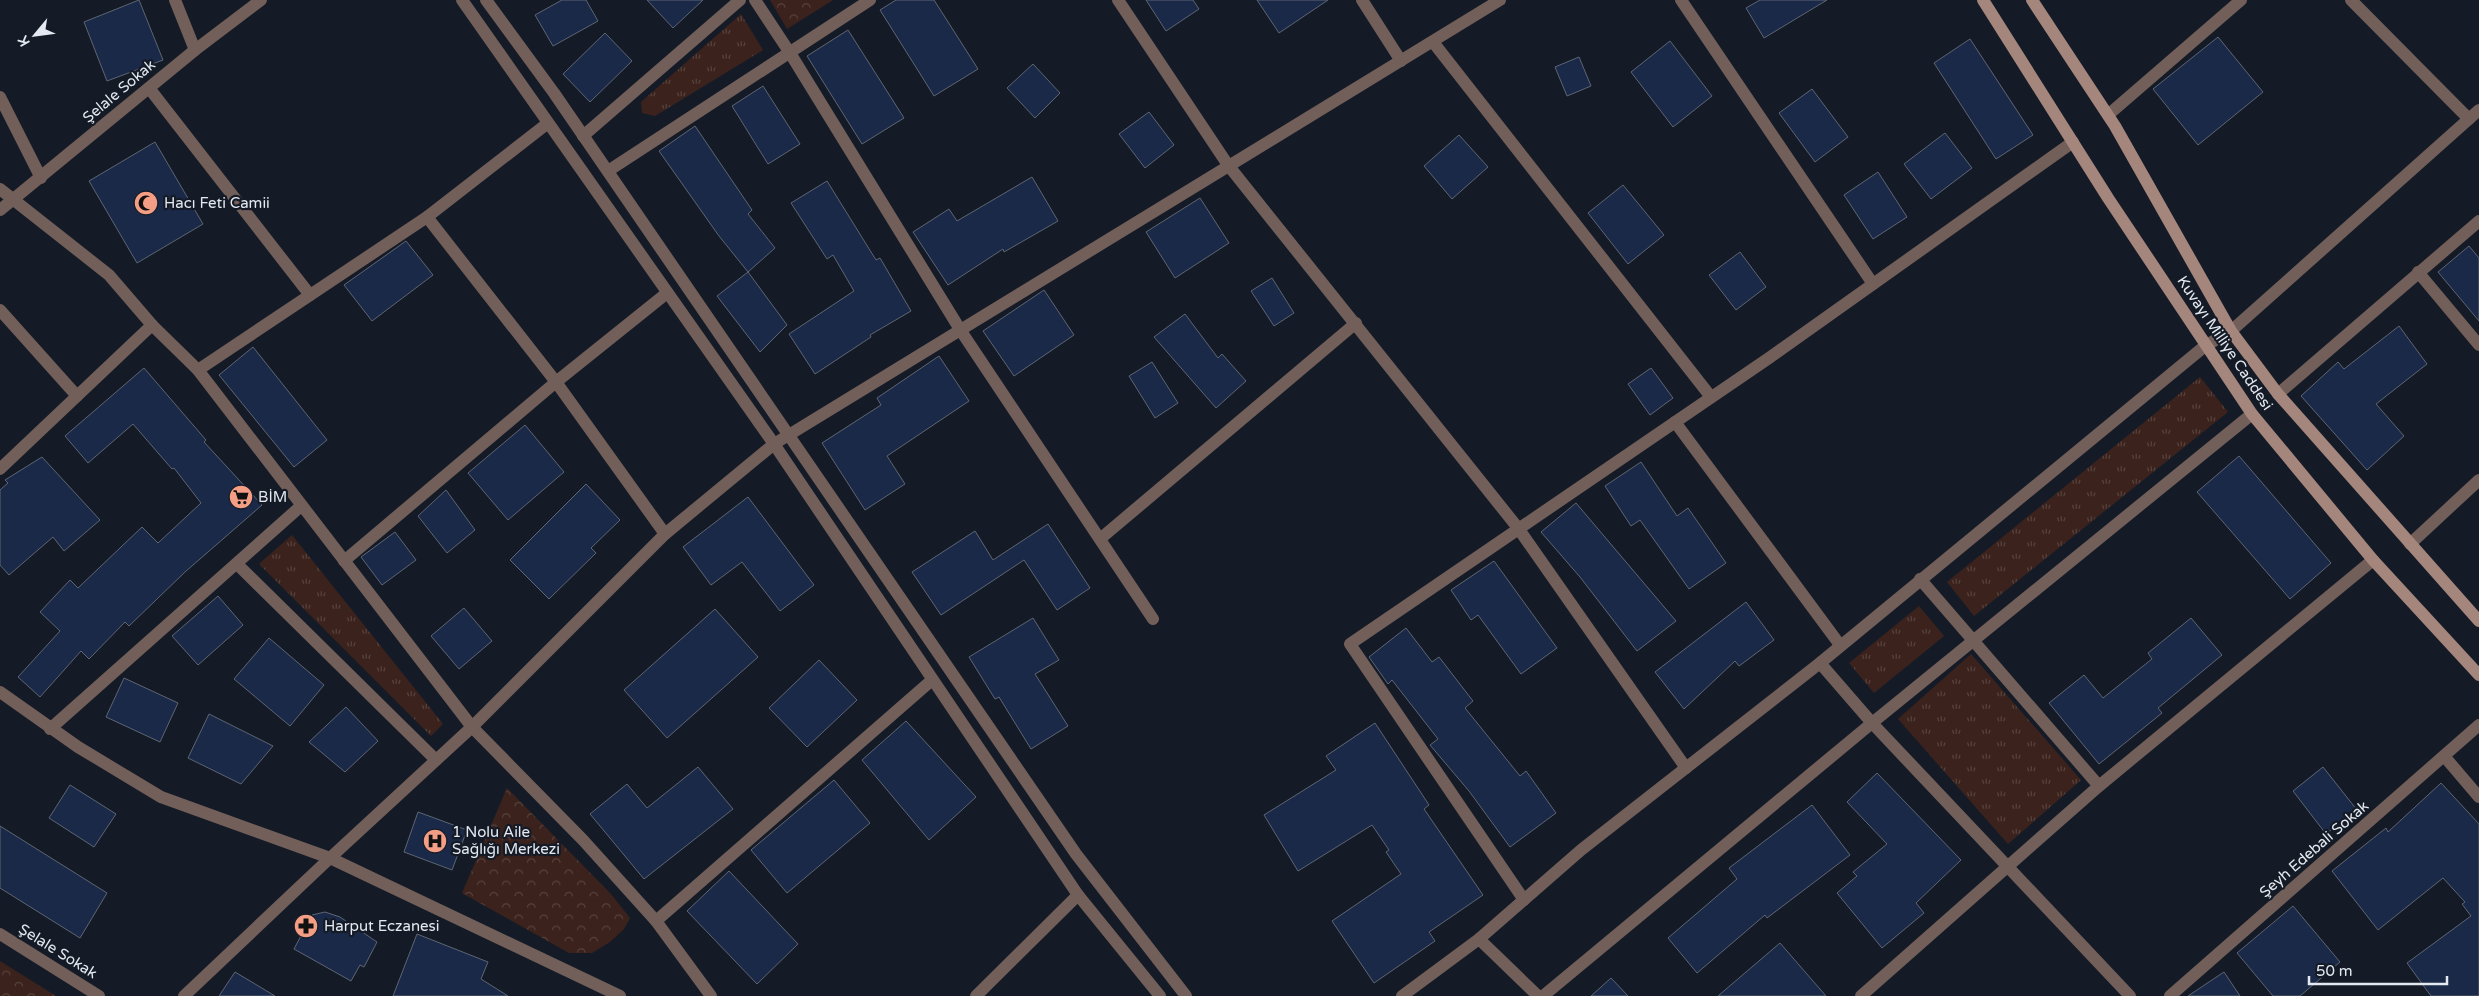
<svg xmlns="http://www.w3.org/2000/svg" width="2479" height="996" font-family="'Varela Round',sans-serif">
<defs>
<pattern id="grass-tufts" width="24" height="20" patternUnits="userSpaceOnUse" patternTransform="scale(1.25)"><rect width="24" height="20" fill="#3b221c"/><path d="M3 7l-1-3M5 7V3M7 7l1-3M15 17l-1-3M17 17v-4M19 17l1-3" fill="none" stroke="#57423d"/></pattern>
<pattern id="park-crowns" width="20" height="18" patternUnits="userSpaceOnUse" patternTransform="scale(1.25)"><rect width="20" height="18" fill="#3b221c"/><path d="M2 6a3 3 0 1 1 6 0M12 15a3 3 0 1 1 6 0" fill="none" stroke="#57423d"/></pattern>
</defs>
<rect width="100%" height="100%" fill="#151b26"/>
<g fill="url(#grass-tufts)">
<polygon points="741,14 763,50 655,116 642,113 641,102"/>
<polygon points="2200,377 2228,412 1974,616 1947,582"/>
<polygon points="292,535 443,724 431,736 259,564"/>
<polygon points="1919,606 1944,636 1874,693 1849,663"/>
<polygon points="1971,654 2081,780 2008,844 1898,719"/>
</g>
<g fill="url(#park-crowns)">
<polygon points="770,0 833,0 787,29"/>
<polygon points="507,788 610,893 630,918 624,929 610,942 592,953 569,953 462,893"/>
<polygon points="0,961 56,996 0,996"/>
</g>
<g fill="#1a2947" stroke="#5e6573">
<polygon points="139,0 163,60 107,81 84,22"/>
<polygon points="562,0 586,0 598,21 553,46 535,15"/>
<polygon points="647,0 703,0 673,28"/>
<polygon points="896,0 934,0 978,69 934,96 880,10"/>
<polygon points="1146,0 1193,0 1199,9 1166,31"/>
<polygon points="1257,0 1328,0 1279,33"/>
<polygon points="1760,0 1827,0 1764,38 1746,8"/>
<polygon points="848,30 904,118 862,144 807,56"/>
<polygon points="605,33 632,61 590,102 563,74"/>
<polygon points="2218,37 2263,92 2198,145 2153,89"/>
<polygon points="1970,39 2033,135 1996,159 1934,63"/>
<polygon points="1670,41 1712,96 1673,127 1631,72"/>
<polygon points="1579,57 1591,86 1567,96 1555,67"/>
<polygon points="1033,64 1060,93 1035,118 1007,88"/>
<polygon points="763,86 800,144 768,164 732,106"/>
<polygon points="1812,89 1848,137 1815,162 1779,113"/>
<polygon points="1149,112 1174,145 1145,168 1119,134"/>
<polygon points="695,126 752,210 748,214 775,248 748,272 719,236 659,151"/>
<polygon points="1945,133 1972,168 1931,199 1904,164"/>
<polygon points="1459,135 1488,167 1452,199 1424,166"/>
<polygon points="155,142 203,224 137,263 89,181"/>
<polygon points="1878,172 1907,217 1873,239 1844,195"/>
<polygon points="1032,177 1058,221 1004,252 1003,249 948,285 913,232 949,209 957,221"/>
<polygon points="827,181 876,260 880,258 911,311 870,335 871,337 815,374 789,334 854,291 833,255 827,259 791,203"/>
<polygon points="1623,185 1664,235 1628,264 1588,213"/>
<polygon points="1200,198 1229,243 1175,278 1146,232"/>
<polygon points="406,241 433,275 372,321 344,285"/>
<polygon points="2469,246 2479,258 2479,321 2438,272"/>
<polygon points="1740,252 1766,287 1736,310 1709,275"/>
<polygon points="748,272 787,325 760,352 717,296"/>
<polygon points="1272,278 1294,313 1274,326 1251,291"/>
<polygon points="1044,290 1074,335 1014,376 983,331"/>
<polygon points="1185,314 1218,358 1222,354 1246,381 1216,408 1154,337"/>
<polygon points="2399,326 2427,364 2376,404 2404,436 2367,470 2301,396 2338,362 2344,369"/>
<polygon points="253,347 327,440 294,467 219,375"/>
<polygon points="939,356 969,401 887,456 905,484 865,510 822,443 881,405 877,398"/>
<polygon points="1152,362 1178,403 1155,418 1129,376"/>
<polygon points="144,368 206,440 204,442 262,505 185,572 129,626 125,622 89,659 81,651 40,697 18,677 60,631 40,612 70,580 78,588 142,527 158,543 201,503 174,468 172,469 133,424 88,463 65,436"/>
<polygon points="1651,368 1673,398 1650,415 1628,384"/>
<polygon points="525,425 564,472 508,520 468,473"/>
<polygon points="2239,456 2331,563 2290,599 2197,492"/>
<polygon points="42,457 100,520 64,551 53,537 9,575 0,565 0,490 8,483 5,480"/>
<polygon points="1641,462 1677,516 1688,508 1726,563 1689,589 1640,520 1631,526 1605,486"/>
<polygon points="586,484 620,520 591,548 596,553 549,599 510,560"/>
<polygon points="446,490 475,530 447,553 418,516"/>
<polygon points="748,497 814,585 780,611 742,562 711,585 683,547"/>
<polygon points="1576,503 1676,621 1637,651 1580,577 1541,532"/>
<polygon points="1048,524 1090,588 1057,610 1024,560 941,615 912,572 975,531 993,560"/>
<polygon points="395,532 416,560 382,585 361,557"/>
<polygon points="1494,561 1557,648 1521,674 1478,615 1471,620 1451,590"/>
<polygon points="218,596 243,625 198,665 172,636"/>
<polygon points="1746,602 1774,640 1739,666 1735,661 1684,709 1655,672"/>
<polygon points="464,608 492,641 459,669 431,636"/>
<polygon points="715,609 758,657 667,738 624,690"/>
<polygon points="1033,618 1059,660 1035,674 1068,726 1031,749 999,697 995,699 969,657"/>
<polygon points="2191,618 2222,655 2158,708 2162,713 2099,764 2049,703 2084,675 2103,698 2152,659 2148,653"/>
<polygon points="1406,628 1432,662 1439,657 1473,701 1465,708 1520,776 1526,771 1556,813 1510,847 1469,791 1430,745 1438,739 1392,680 1388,684 1369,657"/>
<polygon points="269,638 324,685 290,726 234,679"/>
<polygon points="819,660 857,700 807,747 769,708"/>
<polygon points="124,678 178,703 160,742 106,717"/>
<polygon points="346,707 378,741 345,772 309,742"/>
<polygon points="209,714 273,746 241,784 188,758"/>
<polygon points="906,721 976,797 929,840 862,760"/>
<polygon points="1375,723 1429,805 1424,809 1483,895 1429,932 1435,941 1374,983 1332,921 1401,874 1386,852 1389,850 1372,825 1298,871 1264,815 1336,770 1326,756"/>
<polygon points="698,767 733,809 644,879 590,814 627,784 647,808"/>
<polygon points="2323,767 2357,810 2326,834 2293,791"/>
<polygon points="1877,773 1961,860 1916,903 1924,913 1882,948 1837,893 1857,876 1853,872 1887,844 1847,802"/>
<polygon points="834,780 870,823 787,893 751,850"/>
<polygon points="2441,783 2479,824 2479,996 2431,996 2407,963 2471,916 2462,904 2465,902 2443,878 2378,930 2332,871 2386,828 2388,832"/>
<polygon points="70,785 116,814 94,847 49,818"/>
<polygon points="1812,805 1850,855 1767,918 1765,915 1697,973 1668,938 1737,879 1729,868"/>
<polygon points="418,812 467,830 452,870 404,852"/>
<polygon points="0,826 107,893 80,938 0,888"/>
<polygon points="729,871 798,944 757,984 687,911"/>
<polygon points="2293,906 2340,962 2300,996 2273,996 2237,953"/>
<polygon points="325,912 340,917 377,942 364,967 360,965 351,981 294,949 312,915"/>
<polygon points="417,934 488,962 481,979 508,996 393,996"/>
<polygon points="1780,943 1826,996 1718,996"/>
<polygon points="235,972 275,996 219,996"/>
<polygon points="2224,972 2240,996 2188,996"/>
<polygon points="1611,978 1628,996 1591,996"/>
</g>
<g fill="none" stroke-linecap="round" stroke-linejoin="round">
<g stroke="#725f5a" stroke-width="12">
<polyline points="175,0 195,50"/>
<polyline points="755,0 790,53 961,331 1153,619"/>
<polyline points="1118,0 1228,165 1518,528 1686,768"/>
<polyline points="1362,0 1401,61"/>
<polyline points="1681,0 1873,284"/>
<polyline points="2351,0 2469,119"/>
<polyline points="1433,42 1711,397"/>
<polyline points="149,88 310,295"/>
<polyline points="0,97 41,178"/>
<polyline points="2108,115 2241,0"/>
<polyline points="583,136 740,0"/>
<polyline points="608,171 870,0"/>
<polyline points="0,189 109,275 152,325 198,370 472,727 583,840 656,921 711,996"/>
<polyline points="0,210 195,50 261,0"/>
<polyline points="427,217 556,382 665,534"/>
<polyline points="2418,272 2479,345"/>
<polyline points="0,310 77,396"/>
<polyline points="198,370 427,217 548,123"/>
<polyline points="2278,394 2479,221"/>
<polyline points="1675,422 1840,645"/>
<polyline points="0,469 152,325"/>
<polyline points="1100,539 1356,323"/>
<polyline points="2410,544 2479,480"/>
<polyline points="344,561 556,382 667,293"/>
<polyline points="237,564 436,760"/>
<polyline points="1920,579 2099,786"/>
<polyline points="1820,663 1872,723 2130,996"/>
<polyline points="0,692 78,747 161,797 330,858 620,996"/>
<polyline points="50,729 301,506"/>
<polyline points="2444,756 2479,797"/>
<polyline points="1524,900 1350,644 1769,358 2073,142"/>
<polyline points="656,921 932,680"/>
<polyline points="0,934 99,996"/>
<polyline points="1479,939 1538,996"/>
<polyline points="184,996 330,858 472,727 665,534 774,444 1500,0"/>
<polyline points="976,996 1078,895"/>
<polyline points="1402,996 1479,939 1581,850 1820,663 2205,346 2231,331 2479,110"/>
<polyline points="1543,996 1872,723 2252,414"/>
<polyline points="1861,996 2099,786 2373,560"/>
<polyline points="2170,996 2479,725"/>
</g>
<g stroke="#725f5a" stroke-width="12">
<polyline points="462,0 774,444 1078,895 1160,996"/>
<polyline points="486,0 554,93 1076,854 1186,996"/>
</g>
<g stroke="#a4867d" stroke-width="12">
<polyline points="1983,0 2108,198 2252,414 2373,560 2479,675"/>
<polyline points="2032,0 2115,126 2231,331 2278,394 2479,621"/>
</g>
</g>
<defs>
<g id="mosque-disc" transform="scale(1.25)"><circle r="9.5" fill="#f49e86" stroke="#151b26"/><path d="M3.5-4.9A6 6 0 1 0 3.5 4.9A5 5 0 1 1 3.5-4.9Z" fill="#111"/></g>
<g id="supermarket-disc" transform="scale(1.25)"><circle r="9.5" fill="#f49e86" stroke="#151b26"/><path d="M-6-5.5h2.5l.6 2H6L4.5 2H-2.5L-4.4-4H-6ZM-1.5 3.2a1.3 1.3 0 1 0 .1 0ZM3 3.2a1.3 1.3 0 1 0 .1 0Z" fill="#111"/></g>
<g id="hospital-disc" transform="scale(1.25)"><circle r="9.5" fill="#f49e86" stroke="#151b26"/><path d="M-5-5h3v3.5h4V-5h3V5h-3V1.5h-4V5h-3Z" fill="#111"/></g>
<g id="pharmacy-disc" transform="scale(1.25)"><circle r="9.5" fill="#f49e86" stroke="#151b26"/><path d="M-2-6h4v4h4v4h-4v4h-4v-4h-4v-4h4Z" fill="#111"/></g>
</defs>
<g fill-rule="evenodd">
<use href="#mosque-disc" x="146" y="203"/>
<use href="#supermarket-disc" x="241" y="497"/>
<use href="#hospital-disc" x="435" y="841"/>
<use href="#pharmacy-disc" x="306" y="926"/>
</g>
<g text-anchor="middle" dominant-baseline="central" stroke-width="4.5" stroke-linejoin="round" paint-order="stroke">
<g font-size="15" fill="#e4e9f1" stroke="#151b26">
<text transform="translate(119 91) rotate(-40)">Şelale Sokak</text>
<text transform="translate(2225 343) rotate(56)">Kuvayı Milliye Caddesi</text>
<text transform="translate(2314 849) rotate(-41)">Şeyh Edebali Sokak</text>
<text transform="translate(58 951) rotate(32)">Şelale Sokak</text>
</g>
<g font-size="15" fill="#e4e9f1" stroke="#151b26" text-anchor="start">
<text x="164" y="203">Hacı Feti Camii</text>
<text x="258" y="497">BİM</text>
<text x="452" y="832">1 Nolu Aile<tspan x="452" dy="17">Sağlığı Merkezi</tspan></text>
<text x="324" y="926">Harput Eczanesi</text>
</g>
</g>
<g transform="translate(35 35) rotate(241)" stroke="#151b26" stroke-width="4" paint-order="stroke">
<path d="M0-4L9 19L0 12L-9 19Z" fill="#e4e9f1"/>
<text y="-8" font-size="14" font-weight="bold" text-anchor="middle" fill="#e4e9f1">K</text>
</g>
<path d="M2309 976v8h138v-8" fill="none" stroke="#e4e9f1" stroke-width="2.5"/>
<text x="2316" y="976" font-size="15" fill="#e4e9f1" stroke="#151b26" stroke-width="4" paint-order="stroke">50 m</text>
</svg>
